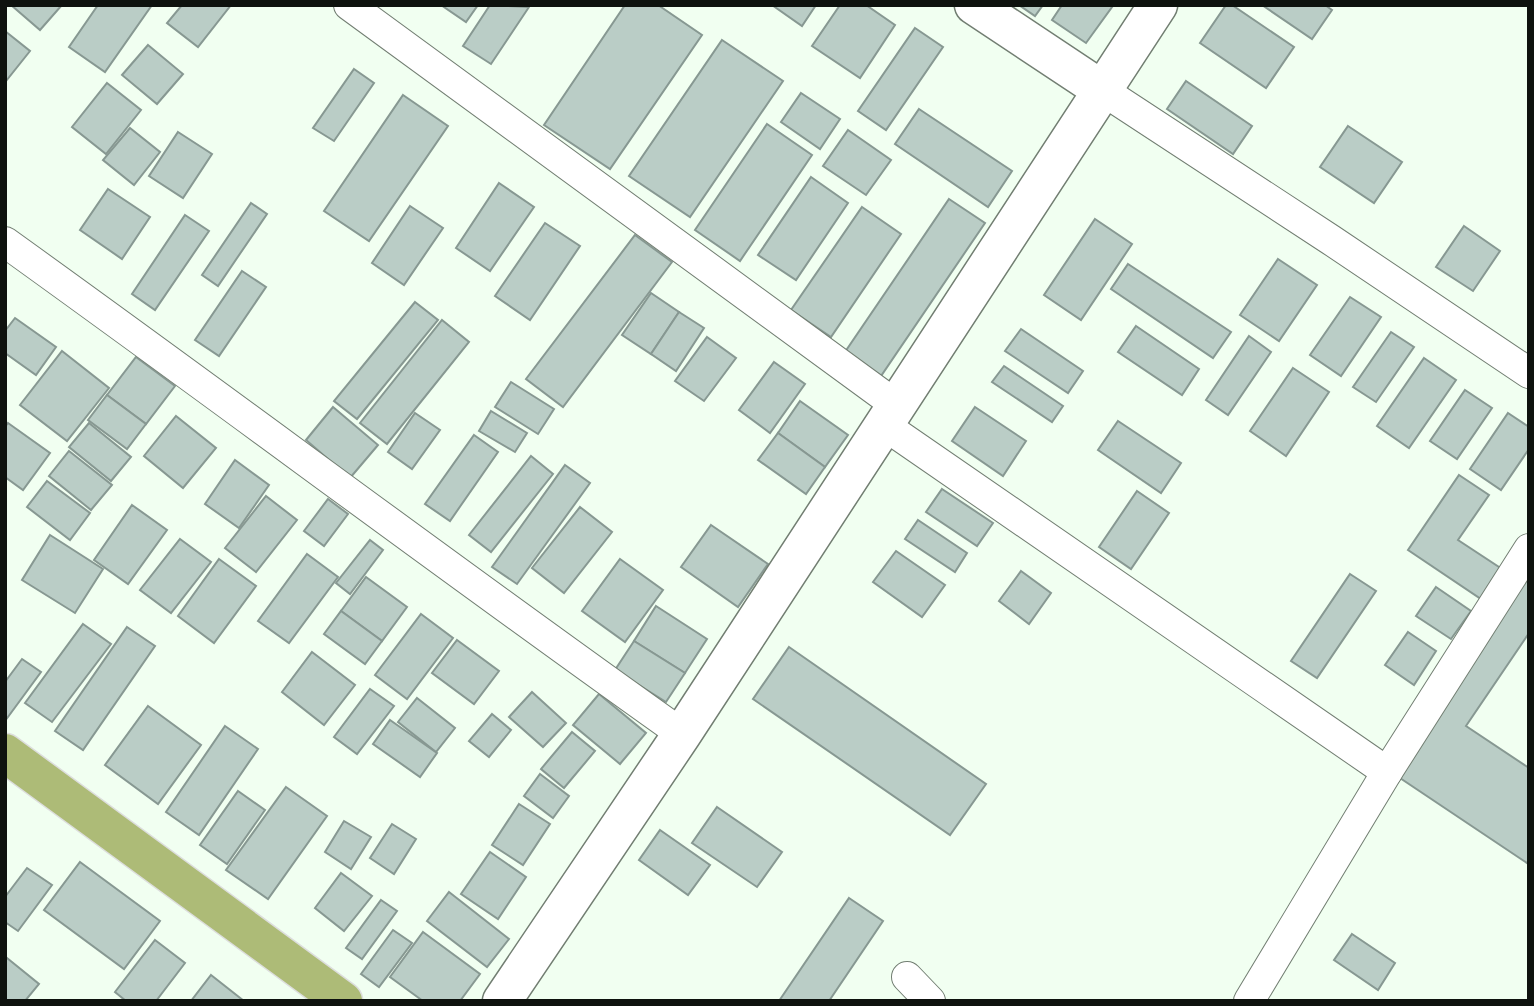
<svg xmlns="http://www.w3.org/2000/svg" width="1534" height="1006" font-family="Spectral,serif">
<rect width="100%" height="100%" fill="#f1fff1"/>
<g fill="#bacdc6" stroke="#879892" stroke-width="2">
<polygon points="11,5 62,5 40,30"/>
<polygon points="98,5 152,5 105,72 69,47"/>
<polygon points="182,5 231,5 198,47 167,23"/>
<polygon points="441,5 478,5 466,22"/>
<polygon points="490,5 529,7 491,64 463,46"/>
<polygon points="625,5 658,5 702,35 610,169 544,125"/>
<polygon points="772,5 816,5 802,26"/>
<polygon points="840,5 866,5 895,25 860,78 812,46"/>
<polygon points="1019,5 1043,5 1035,16"/>
<polygon points="1062,5 1110,5 1112,7 1086,43 1052,20"/>
<polygon points="1226,5 1232,5 1294,47 1266,88 1200,43"/>
<polygon points="1262,5 1325,5 1332,10 1312,39"/>
<polygon points="915,28 943,47 886,130 858,111"/>
<polygon points="5,31 30,51 6,81 5,80"/>
<polygon points="722,40 783,81 690,217 629,176"/>
<polygon points="148,45 183,74 157,104 122,75"/>
<polygon points="354,69 374,83 334,141 313,128"/>
<polygon points="1186,81 1252,126 1233,154 1167,109"/>
<polygon points="107,83 141,110 106,154 72,127"/>
<polygon points="801,93 840,119 820,149 781,122"/>
<polygon points="403,95 448,126 369,241 324,211"/>
<polygon points="919,109 1012,171 988,207 895,144"/>
<polygon points="767,124 812,155 740,261 695,230"/>
<polygon points="1348,126 1402,162 1374,203 1320,167"/>
<polygon points="130,128 160,152 134,185 103,160"/>
<polygon points="848,130 891,160 866,195 823,166"/>
<polygon points="178,132 212,154 183,198 149,176"/>
<polygon points="811,177 848,203 796,280 758,255"/>
<polygon points="499,183 534,207 490,271 456,248"/>
<polygon points="108,189 150,217 122,259 80,230"/>
<polygon points="949,199 985,223 881,376 845,352"/>
<polygon points="251,203 267,214 218,286 202,275"/>
<polygon points="410,206 443,228 404,285 372,263"/>
<polygon points="862,207 901,234 831,337 791,310"/>
<polygon points="185,215 209,231 155,310 132,294"/>
<polygon points="1095,219 1132,244 1081,320 1044,295"/>
<polygon points="545,223 580,246 530,320 495,296"/>
<polygon points="1464,226 1500,251 1473,291 1436,267"/>
<polygon points="635,235 672,262 563,407 526,379"/>
<polygon points="1278,259 1317,285 1279,341 1240,315"/>
<polygon points="1128,264 1231,332 1213,358 1111,289"/>
<polygon points="242,271 266,287 219,356 195,340"/>
<polygon points="651,293 679,312 651,354 622,335"/>
<polygon points="1350,297 1381,317 1341,376 1310,355"/>
<polygon points="415,302 438,320 357,419 334,401"/>
<polygon points="679,312 704,328 676,371 651,354"/>
<polygon points="15,318 56,347 36,375 5,353 5,331"/>
<polygon points="442,320 469,342 387,444 360,423"/>
<polygon points="1136,326 1199,369 1182,395 1118,352"/>
<polygon points="1021,329 1083,371 1068,393 1005,351"/>
<polygon points="1391,332 1414,347 1376,402 1353,387"/>
<polygon points="1249,336 1271,352 1228,415 1206,400"/>
<polygon points="707,337 736,358 704,401 675,381"/>
<polygon points="62,351 109,388 67,441 20,405"/>
<polygon points="136,357 175,386 146,424 107,395"/>
<polygon points="1424,358 1456,380 1409,448 1377,426"/>
<polygon points="774,362 805,384 770,433 739,410"/>
<polygon points="1004,366 1063,406 1052,422 992,382"/>
<polygon points="1293,368 1329,392 1286,456 1250,431"/>
<polygon points="511,382 554,409 538,434 495,407"/>
<polygon points="1465,390 1492,408 1457,459 1430,441"/>
<polygon points="107,395 146,424 127,449 88,420"/>
<polygon points="800,401 848,435 825,467 778,433"/>
<polygon points="333,407 378,445 350,478 306,440"/>
<polygon points="975,407 1026,441 1003,476 952,441"/>
<polygon points="491,411 527,433 515,452 479,431"/>
<polygon points="415,413 440,430 412,469 388,452"/>
<polygon points="1508,413 1529,427 1529,449 1501,490 1470,469"/>
<polygon points="176,416 216,448 183,488 144,456"/>
<polygon points="1118,421 1181,463 1161,493 1098,450"/>
<polygon points="8,423 50,453 23,490 5,477 5,427"/>
<polygon points="89,423 131,457 111,481 69,447"/>
<polygon points="778,433 825,467 806,494 758,460"/>
<polygon points="474,435 498,452 450,521 425,504"/>
<polygon points="69,451 112,485 91,510 49,476"/>
<polygon points="531,456 553,474 491,552 469,535"/>
<polygon points="235,460 269,485 239,528 205,504"/>
<polygon points="565,465 590,483 517,584 492,567"/>
<polygon points="1459,475 1489,495 1458,540 1502,569 1481,599 1408,550"/>
<polygon points="47,481 90,513 70,540 27,507"/>
<polygon points="942,489 993,523 977,546 926,512"/>
<polygon points="1137,491 1169,513 1131,569 1099,547"/>
<polygon points="266,496 297,520 256,572 225,548"/>
<polygon points="328,499 348,514 324,546 304,531"/>
<polygon points="132,505 167,530 128,584 94,560"/>
<polygon points="580,507 612,532 564,593 532,568"/>
<polygon points="918,520 967,553 955,572 905,539"/>
<polygon points="711,525 768,564 738,607 681,567"/>
<polygon points="50,535 103,569 75,613 22,580"/>
<polygon points="180,539 211,562 171,613 140,590"/>
<polygon points="370,540 383,550 350,594 336,583"/>
<polygon points="896,551 945,585 922,617 873,582"/>
<polygon points="307,554 338,577 289,643 258,621"/>
<polygon points="219,559 256,586 214,643 178,616"/>
<polygon points="620,559 663,590 625,642 582,611"/>
<polygon points="1021,571 1051,593 1029,624 999,601"/>
<polygon points="1350,574 1376,591 1317,678 1291,661"/>
<polygon points="1529,576 1529,633 1466,726 1529,768 1529,860 1527,863 1394,774"/>
<polygon points="366,577 407,607 382,641 341,611"/>
<polygon points="1436,587 1471,611 1451,639 1416,616"/>
<polygon points="656,606 707,639 685,673 634,641"/>
<polygon points="341,611 382,641 365,664 324,634"/>
<polygon points="421,614 453,638 407,699 375,675"/>
<polygon points="83,624 111,644 52,722 25,703"/>
<polygon points="127,627 155,646 83,750 55,731"/>
<polygon points="1408,632 1436,651 1414,685 1385,665"/>
<polygon points="457,640 499,671 474,704 432,673"/>
<polygon points="634,641 685,673 666,702 615,670"/>
<polygon points="789,647 986,784 950,835 753,699"/>
<polygon points="312,652 355,685 324,725 282,692"/>
<polygon points="22,659 41,672 5,721 5,682"/>
<polygon points="370,689 394,706 357,754 334,737"/>
<polygon points="532,692 566,723 543,747 509,717"/>
<polygon points="599,694 646,733 620,764 573,725"/>
<polygon points="417,698 455,728 436,752 398,722"/>
<polygon points="148,706 201,745 158,804 105,765"/>
<polygon points="492,714 511,730 489,757 469,741"/>
<polygon points="390,720 437,753 420,777 373,744"/>
<polygon points="225,726 258,749 199,835 166,812"/>
<polygon points="572,732 595,751 564,788 541,769"/>
<polygon points="540,774 569,796 553,818 524,796"/>
<polygon points="286,787 327,816 268,899 226,870"/>
<polygon points="238,791 265,810 227,864 200,845"/>
<polygon points="519,804 550,824 523,865 492,845"/>
<polygon points="717,807 782,852 757,887 692,843"/>
<polygon points="344,821 371,837 351,869 325,852"/>
<polygon points="392,824 416,839 394,874 370,858"/>
<polygon points="660,830 710,865 688,895 639,860"/>
<polygon points="490,852 526,877 498,919 461,894"/>
<polygon points="80,862 160,921 124,969 44,910"/>
<polygon points="27,868 52,885 18,931 5,922 5,897"/>
<polygon points="341,873 372,896 344,931 315,908"/>
<polygon points="449,892 509,939 487,967 427,921"/>
<polygon points="849,898 883,921 829,1001 779,1001"/>
<polygon points="381,900 397,911 362,959 346,948"/>
<polygon points="393,930 412,943 379,987 361,974"/>
<polygon points="423,932 480,974 460,1001 423,1001 390,977"/>
<polygon points="1352,934 1395,963 1378,990 1334,960"/>
<polygon points="155,940 185,963 156,1001 126,1001 115,992"/>
<polygon points="7,958 39,984 25,1001 5,1001 5,961"/>
<polygon points="211,975 244,1001 191,1001"/>
</g>
<g fill="none" stroke-linecap="round" stroke-linejoin="round">
<g stroke="#727e72" stroke-width="32">
<g id="street">
<polyline points="349,5 896,405"/>
<polyline points="1102,90 1331,240 1529,373"/>
<path d="M5,242C232,405 455,573 682,734"/>
<polyline points="884,425 1387,772"/>
<polyline points="907,977 930,1001"/>
<polyline points="1249,1001 1387,772 1529,549"/>
</g>
</g>
<g stroke="#727e72" stroke-width="41">
<g id="secondary">
<polyline points="974,5 1102,90"/>
<polyline points="502,1001 682,734 1158,5"/>
</g>
</g>
<g stroke="#dddedd" stroke-width="41">
<polyline id="highway" points="5,753 343,1001"/>
</g>
<use href="#street" stroke="#fff" stroke-width="30"/>
<use href="#secondary" stroke="#fff" stroke-width="38"/>
<use href="#highway" stroke="#adbb77" stroke-width="38"/>
</g>
<rect width="1534" height="1006" fill="none" stroke="#0e120e" stroke-width="14"/>
</svg>
